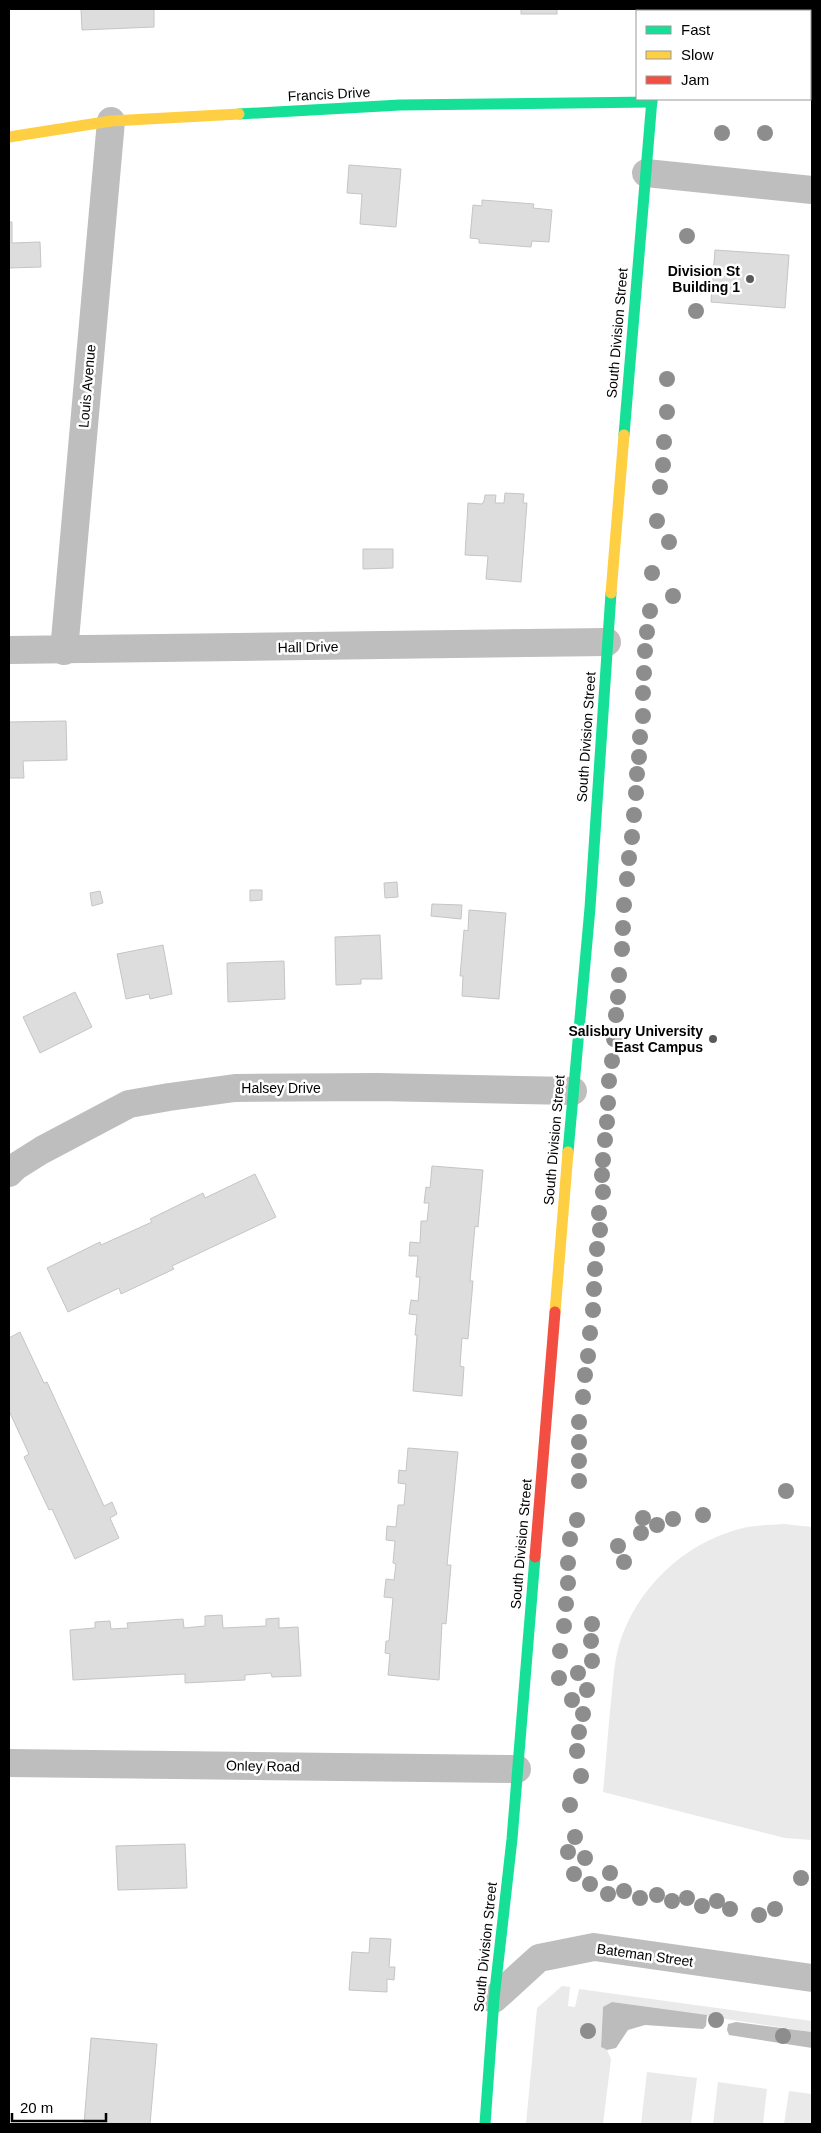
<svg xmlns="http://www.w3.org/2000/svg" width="821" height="2133" font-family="Arial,sans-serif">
<rect width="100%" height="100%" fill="#fff"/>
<g fill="#eaeaea">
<path d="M784,1524L812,1527V1840L785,1838L603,1792C606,1761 608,1731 611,1701C613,1682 614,1663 619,1645C636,1589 683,1544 739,1529C754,1525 769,1525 784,1524Z"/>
<polygon points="562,1986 570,1987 568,2006 575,2007 579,1989 812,2021 812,2032 612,2002 603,2008 601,2047 607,2050 611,2059 603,2124 526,2124 537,2008"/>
<polygon points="647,2072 697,2078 691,2124 641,2124"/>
<polygon points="718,2082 767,2089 763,2124 713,2124"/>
<polygon points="789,2091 812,2094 812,2124 784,2124"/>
</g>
<g fill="#bcbcbc">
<polygon points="612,2002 707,2015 706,2026 703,2029 645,2025 628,2030 616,2048 607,2050 601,2047 603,2007"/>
<polygon points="736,2022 812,2032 812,2048 729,2035 727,2030 728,2024"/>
</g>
<g fill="#ddd" stroke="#c5c5c5">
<polygon points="81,9 154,9 154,27 82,30"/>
<rect x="521" y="9" width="36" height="5"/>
<polygon points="349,165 401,169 396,227 360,224 362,194 347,193"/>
<polygon points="482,200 534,204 533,208 552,210 549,242 532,241 531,247 479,243 479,239 470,238 473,205 482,206"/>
<polygon points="9,222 12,222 12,243 40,242 41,267 9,268"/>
<polygon points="715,250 789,255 785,308 711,302"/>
<polygon points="505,493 524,494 523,503 527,503 521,582 486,579 488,556 465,555 468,503 482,504 484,501 485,495 496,495 495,503 504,503"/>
<polygon points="363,549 393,549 393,568 363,569"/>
<polygon points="66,721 67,760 23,761 24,778 9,778 9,722"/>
<polygon points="397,882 398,897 385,898 384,883"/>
<polygon points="250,890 262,890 262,900 250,901"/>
<polygon points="100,891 103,903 92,906 90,893"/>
<polygon points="432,904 462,905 461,919 431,916"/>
<polygon points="469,910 506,913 499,999 462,996 463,976 460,976 464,930 468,931"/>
<polygon points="380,935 382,979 361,979 361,984 336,985 335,937"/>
<polygon points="163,945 172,994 150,999 149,994 126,999 117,954"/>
<polygon points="284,961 285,999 228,1002 227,963"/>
<polygon points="75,992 92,1027 40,1053 23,1017"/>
<polygon points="432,1166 483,1170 478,1227 475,1226 470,1281 473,1281 468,1339 462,1338 460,1366 464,1367 462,1396 413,1391 417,1335 415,1335 417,1315 409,1314 411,1300 418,1301 420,1277 416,1277 418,1256 409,1256 410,1242 420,1243 421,1221 427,1221 429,1203 424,1203 426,1187 430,1188"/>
<polygon points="255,1174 276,1217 172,1266 174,1269 121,1294 119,1288 68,1312 47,1268 100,1242 101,1245 152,1222 150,1219 203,1193 205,1198"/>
<polygon points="20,1332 44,1383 47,1382 104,1506 112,1502 117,1514 110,1518 119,1538 75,1559 52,1509 49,1510 24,1457 29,1454 9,1411 9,1338"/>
<polygon points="408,1448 458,1452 447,1565 451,1565 446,1624 442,1623 439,1680 388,1675 390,1654 385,1653 386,1641 389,1641 393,1598 384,1597 386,1579 394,1580 396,1564 393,1563 395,1541 386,1540 387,1526 396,1527 398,1505 404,1505 406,1484 398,1483 399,1470 406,1471"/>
<polygon points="222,1615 223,1628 266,1626 266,1619 279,1618 279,1628 298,1627 301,1676 272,1677 271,1673 245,1675 245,1680 185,1683 185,1674 73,1680 70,1630 95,1628 95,1622 110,1621 111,1629 128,1628 127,1623 183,1619 184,1628 205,1626 205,1616"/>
<polygon points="185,1844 187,1888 118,1890 116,1846"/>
<polygon points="370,1938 391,1939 389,1967 395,1967 394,1980 387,1979 387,1992 349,1990 352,1952 369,1953"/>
<polygon points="91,2038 157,2044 150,2124 84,2124"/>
</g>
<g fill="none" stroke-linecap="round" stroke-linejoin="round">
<g stroke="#bebebe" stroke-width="28">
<polyline points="810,36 812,36"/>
<polyline points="646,173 812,190"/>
<polyline points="9,650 607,642"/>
<polyline points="64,651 111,121"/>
<polyline points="9,1173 15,1167 42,1150 129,1104 169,1097 235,1088 378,1087 573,1091"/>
<polyline points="9,1763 517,1769"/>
<polyline points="494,1999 539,1958 594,1947 812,1978"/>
</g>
<g stroke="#16e098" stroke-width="11">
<polyline points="668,9 668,11"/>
<polyline points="239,114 400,105 652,102"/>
<polyline points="624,435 652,99"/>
<polyline points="568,1152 590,908 611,593"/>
<polyline points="485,2124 494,1999 512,1839 535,1557"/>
</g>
<g stroke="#ffcf43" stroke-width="11">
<polyline points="9,137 111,121 239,114"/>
<polyline points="611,593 624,435"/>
<polyline points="555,1312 568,1152"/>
</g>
<polyline stroke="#f24e42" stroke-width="11" points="535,1557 555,1312"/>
</g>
<g fill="#8d8d8d">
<circle cx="722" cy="133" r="8"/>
<circle cx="765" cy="133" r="8"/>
<circle cx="687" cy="236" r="8"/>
<circle cx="696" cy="311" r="8"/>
<circle cx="667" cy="379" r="8"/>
<circle cx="667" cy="412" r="8"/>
<circle cx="664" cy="442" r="8"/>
<circle cx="663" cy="465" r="8"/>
<circle cx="660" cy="487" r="8"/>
<circle cx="657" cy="521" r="8"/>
<circle cx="669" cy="542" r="8"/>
<circle cx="652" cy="573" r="8"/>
<circle cx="673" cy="596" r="8"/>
<circle cx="650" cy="611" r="8"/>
<circle cx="647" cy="632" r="8"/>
<circle cx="645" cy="651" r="8"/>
<circle cx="644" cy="673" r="8"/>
<circle cx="643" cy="693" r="8"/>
<circle cx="643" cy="716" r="8"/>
<circle cx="640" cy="737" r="8"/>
<circle cx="639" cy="757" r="8"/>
<circle cx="637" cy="774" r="8"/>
<circle cx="636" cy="793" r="8"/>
<circle cx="634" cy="815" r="8"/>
<circle cx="632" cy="837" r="8"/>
<circle cx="629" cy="858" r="8"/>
<circle cx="627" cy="879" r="8"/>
<circle cx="624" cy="905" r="8"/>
<circle cx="623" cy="928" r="8"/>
<circle cx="622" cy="949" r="8"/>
<circle cx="619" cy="975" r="8"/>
<circle cx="618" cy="997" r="8"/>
<circle cx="616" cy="1015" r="8"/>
<circle cx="614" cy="1039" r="8"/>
<circle cx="612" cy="1061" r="8"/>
<circle cx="609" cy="1081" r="8"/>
<circle cx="608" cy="1103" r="8"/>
<circle cx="607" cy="1122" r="8"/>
<circle cx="605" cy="1140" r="8"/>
<circle cx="603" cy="1160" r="8"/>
<circle cx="602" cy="1175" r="8"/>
<circle cx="603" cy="1192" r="8"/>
<circle cx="599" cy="1213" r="8"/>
<circle cx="600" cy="1230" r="8"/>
<circle cx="597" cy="1249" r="8"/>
<circle cx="595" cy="1269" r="8"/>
<circle cx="594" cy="1289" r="8"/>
<circle cx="593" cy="1310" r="8"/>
<circle cx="590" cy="1333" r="8"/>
<circle cx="588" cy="1356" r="8"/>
<circle cx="585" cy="1375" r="8"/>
<circle cx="583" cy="1397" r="8"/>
<circle cx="579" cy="1422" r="8"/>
<circle cx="579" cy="1442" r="8"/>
<circle cx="579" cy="1461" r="8"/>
<circle cx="579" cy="1481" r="8"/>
<circle cx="786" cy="1491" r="8"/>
<circle cx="703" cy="1515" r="8"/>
<circle cx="643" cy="1518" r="8"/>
<circle cx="673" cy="1519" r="8"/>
<circle cx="577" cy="1520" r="8"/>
<circle cx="657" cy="1525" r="8"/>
<circle cx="641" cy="1533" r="8"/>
<circle cx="570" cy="1539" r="8"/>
<circle cx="618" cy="1546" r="8"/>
<circle cx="624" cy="1562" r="8"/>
<circle cx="568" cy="1563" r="8"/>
<circle cx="568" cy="1583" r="8"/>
<circle cx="566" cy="1604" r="8"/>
<circle cx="592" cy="1624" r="8"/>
<circle cx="564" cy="1626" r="8"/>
<circle cx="591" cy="1641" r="8"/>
<circle cx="560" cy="1651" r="8"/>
<circle cx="592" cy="1661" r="8"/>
<circle cx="578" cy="1673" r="8"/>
<circle cx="559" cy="1678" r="8"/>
<circle cx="587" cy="1690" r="8"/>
<circle cx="572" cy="1700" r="8"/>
<circle cx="583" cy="1714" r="8"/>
<circle cx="579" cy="1732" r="8"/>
<circle cx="577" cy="1751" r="8"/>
<circle cx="581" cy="1776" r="8"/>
<circle cx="570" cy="1805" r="8"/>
<circle cx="575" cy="1837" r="8"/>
<circle cx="568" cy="1852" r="8"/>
<circle cx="585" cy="1858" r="8"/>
<circle cx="610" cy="1873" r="8"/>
<circle cx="574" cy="1874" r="8"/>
<circle cx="801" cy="1878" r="8"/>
<circle cx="590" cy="1884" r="8"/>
<circle cx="624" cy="1891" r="8"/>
<circle cx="608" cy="1894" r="8"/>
<circle cx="657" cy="1895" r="8"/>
<circle cx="640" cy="1898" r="8"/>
<circle cx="687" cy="1898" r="8"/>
<circle cx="672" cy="1901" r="8"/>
<circle cx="717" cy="1901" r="8"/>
<circle cx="702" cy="1906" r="8"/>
<circle cx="730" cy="1909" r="8"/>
<circle cx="775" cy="1909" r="8"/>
<circle cx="759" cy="1915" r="8"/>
<circle cx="716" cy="2020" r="8"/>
<circle cx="588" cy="2031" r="8"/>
<circle cx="783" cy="2036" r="8"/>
</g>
<g fill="#595959" stroke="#fff" stroke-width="2">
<circle cx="750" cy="279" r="5"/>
<circle cx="713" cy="1039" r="5"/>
</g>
<g text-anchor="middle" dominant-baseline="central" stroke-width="5" stroke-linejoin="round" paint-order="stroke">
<g font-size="14" fill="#000" stroke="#fff">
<text transform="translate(329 94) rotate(-3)">Francis Drive</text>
<text transform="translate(617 333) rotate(-85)">South Division Street</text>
<text transform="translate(87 386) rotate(-85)">Louis Avenue</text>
<text transform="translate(308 647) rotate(-1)">Hall Drive</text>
<text transform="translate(586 737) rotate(-86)">South Division Street</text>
<text x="281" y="1088">Halsey Drive</text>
<text transform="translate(554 1140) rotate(-85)">South Division Street</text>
<text transform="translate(521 1544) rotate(-85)">South Division Street</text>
<text transform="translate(263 1766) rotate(1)">Onley Road</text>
<text transform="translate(485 1947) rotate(-84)">South Division Street</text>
<text transform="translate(645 1955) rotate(8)">Bateman Street</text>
</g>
<g font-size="14" font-weight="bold" fill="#000" stroke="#fff" text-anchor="end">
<text x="740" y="271">Division St<tspan x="740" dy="16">Building 1</tspan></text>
<text x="703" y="1031">Salisbury University<tspan x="703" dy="16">East Campus</tspan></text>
</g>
</g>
<rect width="821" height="2133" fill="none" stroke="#000000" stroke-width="20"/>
<rect x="636" y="10" width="175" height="90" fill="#ffffff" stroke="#999999"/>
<rect x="646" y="26" width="25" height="8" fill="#16e098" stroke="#999999"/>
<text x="681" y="35" font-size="15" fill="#000000">Fast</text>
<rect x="646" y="51" width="25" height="8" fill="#ffcf43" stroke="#999999"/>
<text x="681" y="60" font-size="15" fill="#000000">Slow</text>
<rect x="646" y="76" width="25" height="8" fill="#f24e42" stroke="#999999"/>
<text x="681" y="85" font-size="15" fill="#000000">Jam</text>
<path d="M12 2113v8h94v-8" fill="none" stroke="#000000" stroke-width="2.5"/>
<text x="20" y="2113" font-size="15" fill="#000000" stroke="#ffffff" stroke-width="4" paint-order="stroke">20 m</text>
</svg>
